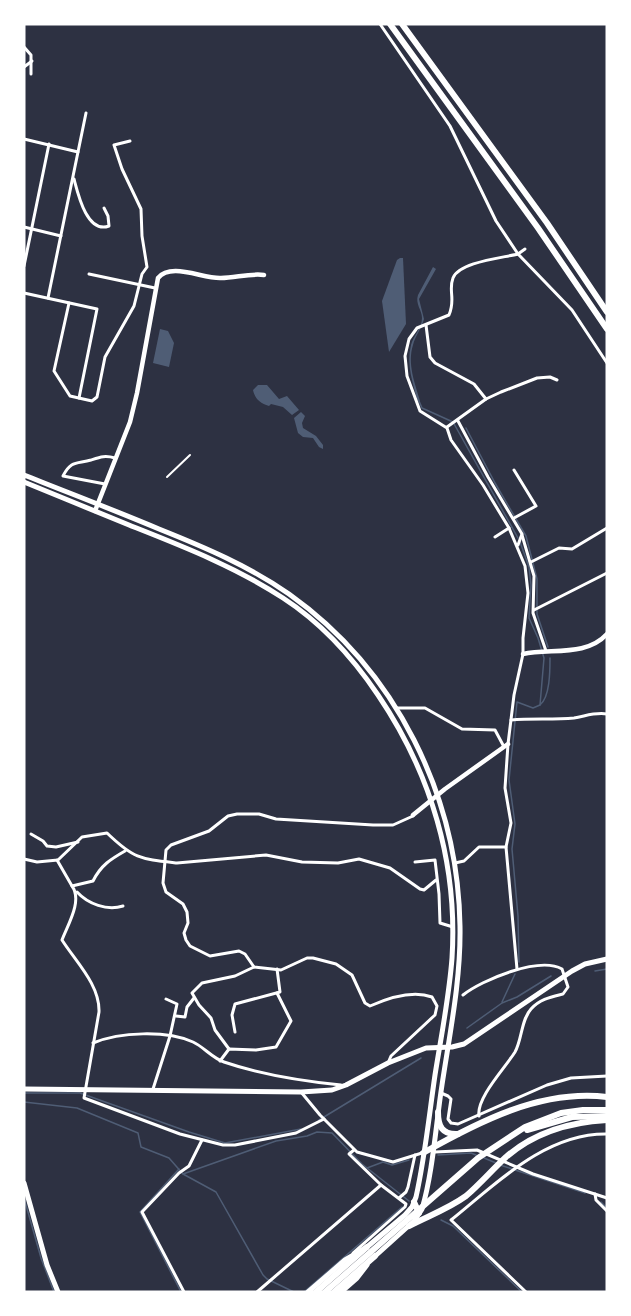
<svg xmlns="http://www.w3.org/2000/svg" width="631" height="1316" font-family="'Source Serif 4',serif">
<rect width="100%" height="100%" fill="#2d3142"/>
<g fill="#4f5d75">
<polygon points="400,258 403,258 406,324 389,352 382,301 397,260"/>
<path d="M433,267L436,269L419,299L424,319C422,328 415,336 413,345C407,364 415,383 420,401L418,402C413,384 406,364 411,345C413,336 422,328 422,318C422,310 415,304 418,295Z"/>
<polygon points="160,329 168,331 174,343 169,367 153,363"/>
<path d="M258,385H267L279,399L287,396L299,410L292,415L283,407L271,404L269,406C260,403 255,399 253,390Z"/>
<polygon points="301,412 305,416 302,423 303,428 316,436 323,445 323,449 319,447 313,438 303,437 298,433 294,418"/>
</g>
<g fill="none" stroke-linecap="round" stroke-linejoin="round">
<g stroke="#4f5d75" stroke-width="1.5">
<polyline points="419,401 422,408 453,422 518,538"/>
<polyline points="466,428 495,483 526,536 537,579 537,614 548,647"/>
<path d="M540,705C550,697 550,671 550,658"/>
<polyline points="519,962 518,916 512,849 515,824 509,780 517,702 533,708 540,705 544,658 538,638 529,618 531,585 529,567 520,542"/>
<polyline points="595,971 607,969"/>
<polyline points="502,1002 515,974"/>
<polyline points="467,1028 502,1003 517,997 551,976"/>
<polyline points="24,1093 80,1093 189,1132 225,1143 301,1129"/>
<polyline points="24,1102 77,1108 138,1133 141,1147 169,1158 183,1174 276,1141 307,1136 317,1132 332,1133 362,1164 409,1201"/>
<polyline points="319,1120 421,1058"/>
<polyline points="438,1155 471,1153 476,1155"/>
<polyline points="484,1158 496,1163"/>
<polyline points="500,1165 585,1193"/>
<polyline points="367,1168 383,1162 392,1165 409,1160"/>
<polyline points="179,1169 140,1212 181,1292"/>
<polyline points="183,1174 216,1192 263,1275 267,1279 294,1292"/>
<polyline points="24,1198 41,1258 54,1292"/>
<polyline points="601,1202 607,1208"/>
<polyline points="441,1220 453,1226 522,1292"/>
<polyline points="304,1292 402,1207"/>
</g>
<polyline stroke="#fff" stroke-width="2" points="167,477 190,455"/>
<g stroke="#fff" stroke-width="3">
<polyline points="380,24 450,126 496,221 518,254 572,310 607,363"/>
<polyline points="24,47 31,55 31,74"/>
<polyline points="24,67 32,61"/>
<polyline points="24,139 78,152"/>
<path d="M74,179C78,194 87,234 109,226L108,216L104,208"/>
<polyline points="24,227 61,236"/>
<polyline points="24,266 49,144"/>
<polyline points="89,274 155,288"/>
<polyline points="24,293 97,309 79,398"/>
<polyline points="48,298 86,113"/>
<polyline points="69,303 54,371 70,396 92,401 97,397 105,357 134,306 142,274 147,267 142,236 141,209 122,169 114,145 130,141"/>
<polyline points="426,325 430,357 435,363 474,384 486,399"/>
<polyline points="458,421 488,477 522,534 518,545"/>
<polyline points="447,427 486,399 501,392 537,378 550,377 557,380"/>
<path d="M105,484L63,476C71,460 77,464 91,460C100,457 105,455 115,458"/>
<polyline points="514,518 536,506 514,470"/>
<path d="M509,528L483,485L451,440L447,428L420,411L407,376L405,356L409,339L417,328L449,315C456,299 448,291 453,278C459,262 502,258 518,254L525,249"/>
<polyline points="522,535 534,576 533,613 546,651"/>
<polyline points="495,537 509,528 525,566 528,593 523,638 523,654 514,695 508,744 505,788 511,823 506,847 517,969"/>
<polyline points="531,562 559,548 572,549 607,528"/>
<polyline points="534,610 607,573"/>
<polyline points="397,708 425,708 462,729 495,730 503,745"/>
<path d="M511,720C532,718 553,720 574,718C586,716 595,712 607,714"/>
<polyline points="31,834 43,841 47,846 56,847 78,842"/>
<path d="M125,851C111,859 101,865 93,881L72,886C83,901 67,926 62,940C76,962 100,985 99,1012L84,1098L180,1134L223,1145H235L296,1133L324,1119"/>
<path d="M24,859L37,862L58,860L82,837L107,833C134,859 140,859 177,863L266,855L302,862L338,863L359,859L390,868L420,889L424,890L436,880"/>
<polyline points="57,860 72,886"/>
<polyline points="415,862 435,860 439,894 440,923 453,927"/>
<polyline points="455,863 464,861 479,847 506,847"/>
<path d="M77,892C88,904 107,911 123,906"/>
<path d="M463,995C482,980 539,956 562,969L568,987L563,994C551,997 540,999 531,1009C521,1020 522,1040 515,1052C505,1068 476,1098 479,1116"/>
<polyline points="176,1016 185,1017 187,1007 194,998"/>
<polyline points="235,1032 232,1015 235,1004 280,992 277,969"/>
<path d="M93,1043C120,1032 166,1030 193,1042C204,1047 212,1058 224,1062C262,1075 301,1081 341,1085"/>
<polyline points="229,1049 215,1030 211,1018 199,1005 192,993 202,983 235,976 254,967"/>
<polyline points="220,1061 229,1049 256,1050 276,1047 291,1021 277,993"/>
<path d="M388,1063L391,1056L435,1015L437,1006L432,997C413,990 388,998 370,1006L365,1003L352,975L336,964L313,958H307L281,970L254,967L245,954L239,951L210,956L190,946L186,940L184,933L188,923L187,912L183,904L166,892L163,883L166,850L171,845L209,831L228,816L237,814H259L276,819L373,825H393L413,816"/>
<polyline points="153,1089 170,1036 177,1004 166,999"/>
<polyline points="301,1092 320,1115 357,1152 393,1162 422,1153"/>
<polyline points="441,1093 448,1096 451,1099 448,1119 451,1123 458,1124 547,1085 571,1078 607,1076"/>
<polyline points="435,1152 477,1150 533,1174 607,1198"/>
<polyline points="595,1194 596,1200 607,1211"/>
<polyline points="399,1198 406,1192 408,1187 415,1155"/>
<polyline points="353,1253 405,1207 406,1204 381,1185 349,1154 354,1150"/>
<polyline points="184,1292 142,1212 179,1173 189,1166 202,1140"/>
<polyline points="257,1292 381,1185"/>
<path d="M526,1292L451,1220C496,1184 545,1133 607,1134"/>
</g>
<g stroke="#fff" stroke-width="4.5">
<path d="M95,511L130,422L137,393L158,278C171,262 203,279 221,278C235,278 250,273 264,275"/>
<path d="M523,654C551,648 586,657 607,634"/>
<polyline points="413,815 445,789 508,744"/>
</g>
<g stroke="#fff" stroke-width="5">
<path d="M24,475C69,493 114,510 159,529C204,547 249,566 289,594C396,670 458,796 460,926C461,979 450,1032 442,1085C436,1123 433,1172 422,1209L414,1221L373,1258"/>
<path d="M24,482C59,496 94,511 129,525C182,546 234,566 283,598C320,622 353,658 378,695C431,773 458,864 452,958C449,998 441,1037 435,1075C429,1116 425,1157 416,1197L412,1207L405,1215L367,1247L345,1260L308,1292"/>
<polyline points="24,1089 301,1092 332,1090 346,1085 388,1063 426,1048 452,1047 464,1044 572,971 585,964 607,959"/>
<polyline points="24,1183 47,1265 58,1292"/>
<polyline points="341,1292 357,1278 367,1265"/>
</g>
<g stroke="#fff" stroke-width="6">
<polyline points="390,24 538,228 607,329"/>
<polyline points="402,24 547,223 607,312"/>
<path d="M438,1112C438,1126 442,1135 458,1134"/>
<polyline points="527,1130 572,1117 607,1116"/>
<path d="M423,1153C478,1122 541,1089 607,1097"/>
<polyline points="414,1202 419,1213"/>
<path d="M409,1226C428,1216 448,1209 466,1196C480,1184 492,1170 506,1157C535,1132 569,1122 607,1120"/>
<polyline points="316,1292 367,1247"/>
<polyline points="325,1292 478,1158 525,1127 561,1113 583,1110 607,1110"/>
<polyline points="334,1292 375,1256"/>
</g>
</g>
<rect width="631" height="1316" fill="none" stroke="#ffffff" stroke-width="51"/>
</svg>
